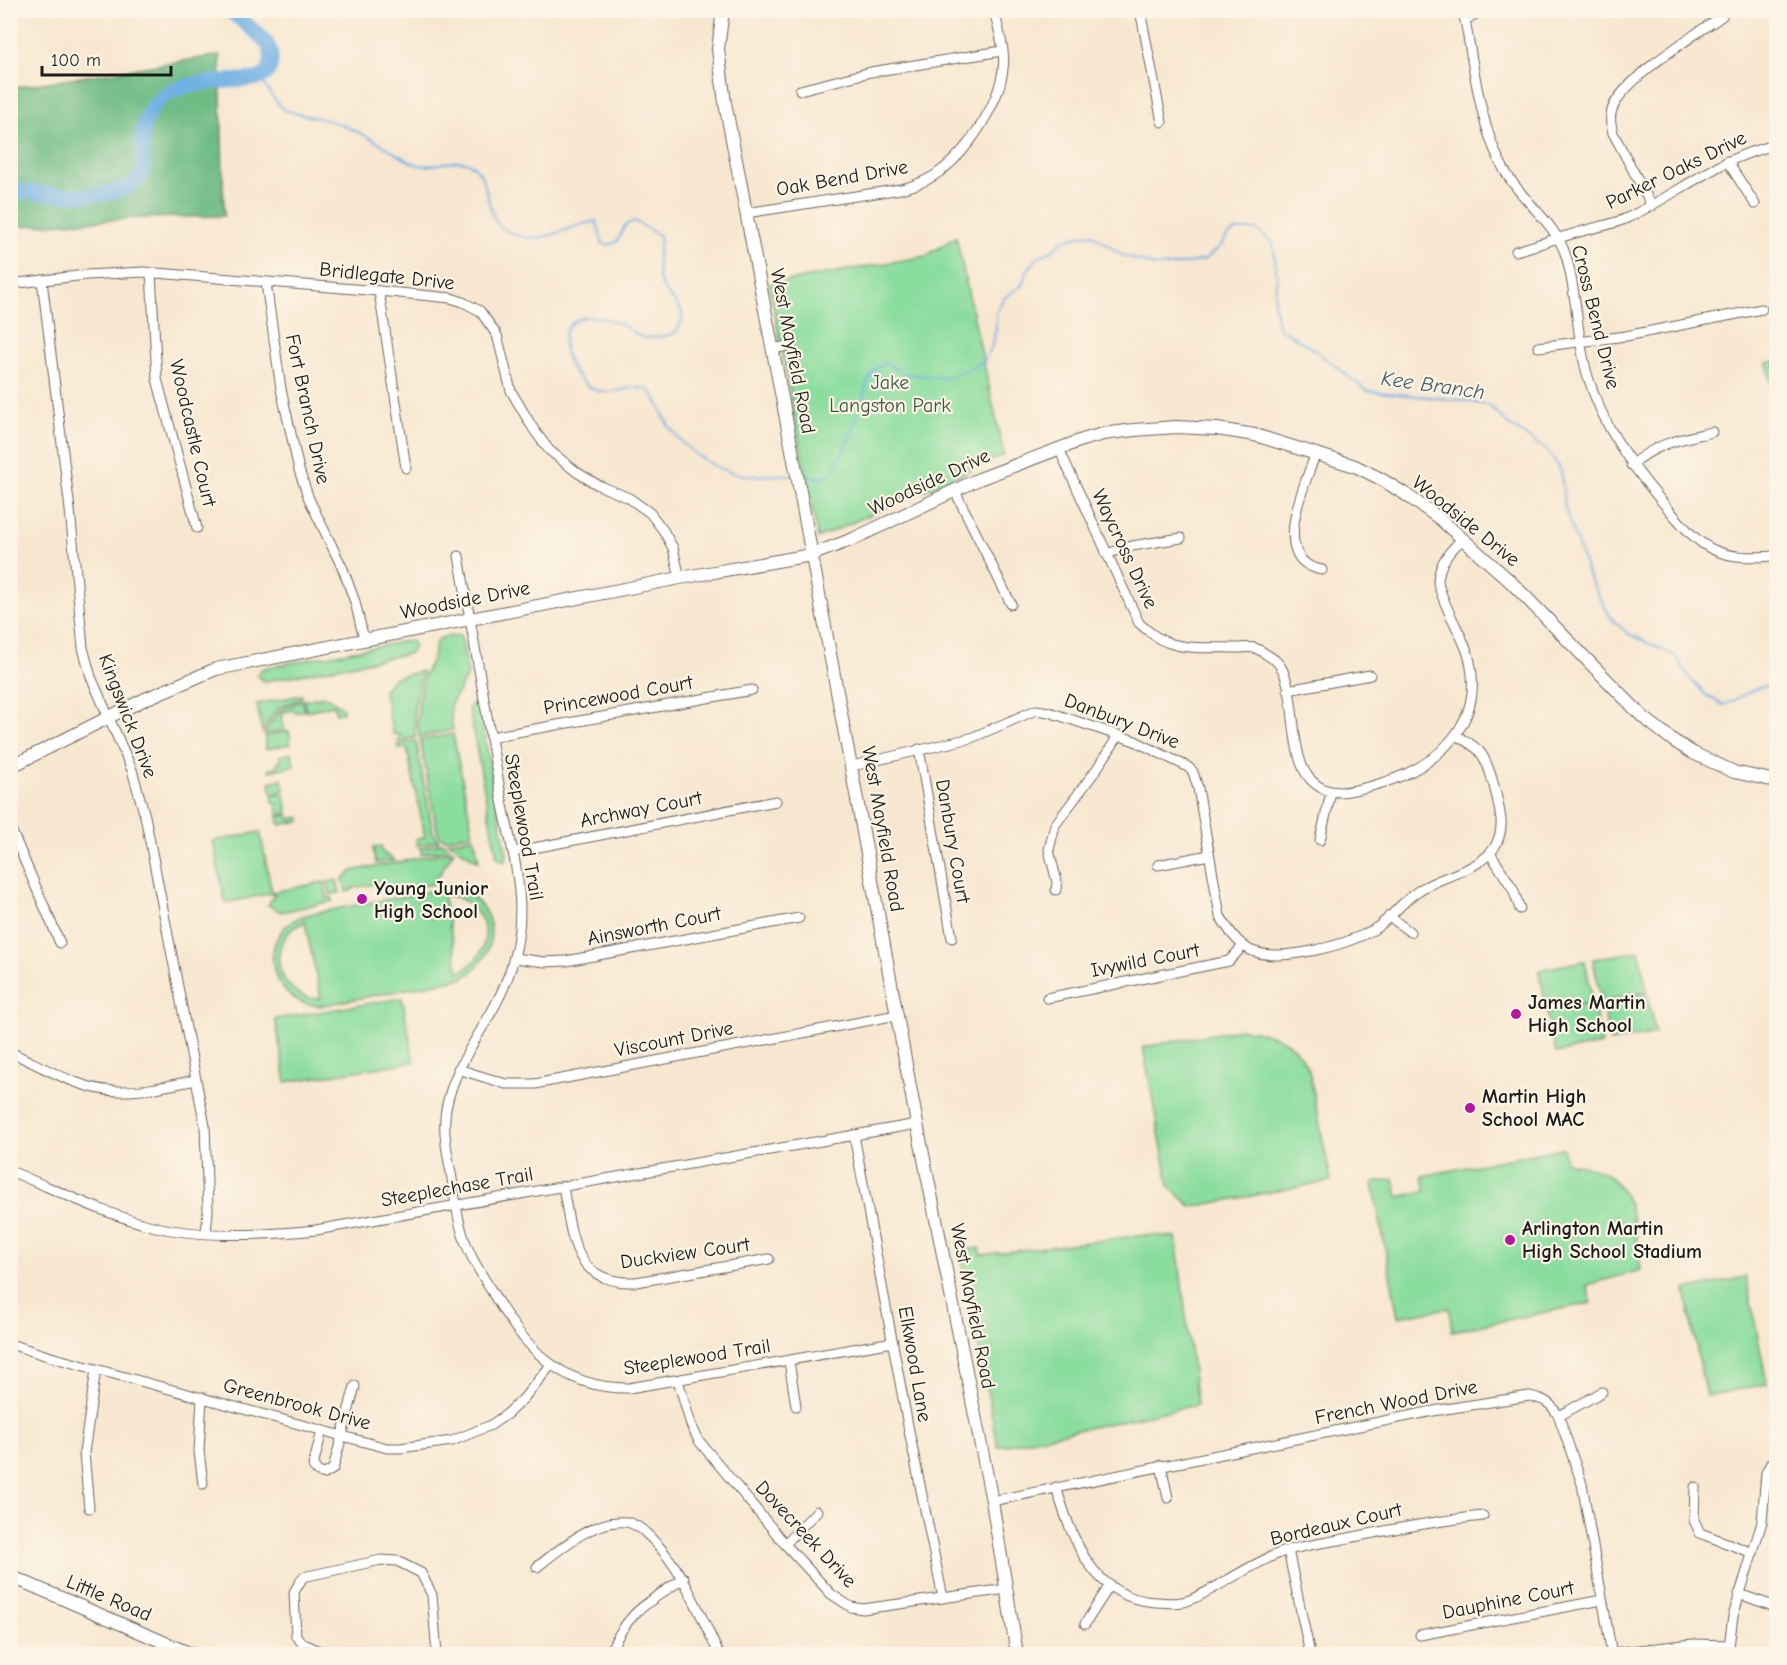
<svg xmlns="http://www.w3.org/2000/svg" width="1787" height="1665" font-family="'Comic Neue',sans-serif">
<rect width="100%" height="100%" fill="#fcf5e5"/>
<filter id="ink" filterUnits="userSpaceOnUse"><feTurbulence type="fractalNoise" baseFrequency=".0167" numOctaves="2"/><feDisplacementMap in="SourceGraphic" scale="12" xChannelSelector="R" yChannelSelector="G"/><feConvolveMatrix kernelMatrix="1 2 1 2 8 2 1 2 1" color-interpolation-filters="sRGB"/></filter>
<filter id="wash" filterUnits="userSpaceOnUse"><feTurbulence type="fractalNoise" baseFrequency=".008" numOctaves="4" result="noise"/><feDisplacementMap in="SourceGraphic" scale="24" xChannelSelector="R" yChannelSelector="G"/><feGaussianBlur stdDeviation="1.35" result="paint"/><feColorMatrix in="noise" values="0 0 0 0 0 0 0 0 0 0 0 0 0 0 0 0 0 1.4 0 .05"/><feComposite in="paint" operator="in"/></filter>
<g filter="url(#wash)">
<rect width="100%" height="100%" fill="#f8e7d0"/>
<g fill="#8bdd9e" stroke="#547c5d" stroke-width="1.5" fill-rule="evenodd">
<polygon points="956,237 1004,455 818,538 769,284 926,256"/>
<polygon points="1776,361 1776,409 1767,363"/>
<polygon points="459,635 461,637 468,674 450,706 453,730 419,737 417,722 419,701 424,675 433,657 436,642 440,638"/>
<polygon points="406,641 411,641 414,645 412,651 408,654 266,681 262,680 257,675 263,668"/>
<polygon points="422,671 414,709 415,738 397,741 400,739 400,735 393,734 383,688 386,688 393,678"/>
<polygon points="302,695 302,698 277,709 262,732 257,704"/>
<polygon points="325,696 343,708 343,713 336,713 334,705 306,711 304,700"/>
<polygon points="302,700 304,711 295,713 293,710 281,713 284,730 264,734 279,711"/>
<polygon points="473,702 479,707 507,856 504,862 497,857 469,709"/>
<polygon points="289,731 291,744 266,749 265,736"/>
<polygon points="453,734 473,834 444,839 439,836 437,830 420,740"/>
<polygon points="416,741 433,832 439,841 417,845 416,839 425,837 407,748 399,749 398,744"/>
<polygon points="292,753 294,766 269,771 270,768 273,770 281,759 280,756"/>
<polygon points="282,779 284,791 272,794 270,782"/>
<polygon points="284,794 288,813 278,815 277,804 273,802 272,796"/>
<polygon points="288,815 289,819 300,817 301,821 280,825 278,817"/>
<polygon points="260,832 272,893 225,903 213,841"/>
<polygon points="474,837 479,862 448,842"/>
<polygon points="443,843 451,849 421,854 422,849 418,848"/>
<polygon points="381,846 382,852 394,860 376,863 373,848"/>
<polygon points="454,851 433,884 388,892 385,882 353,888 353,890 346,892 343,879 352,871"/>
<polygon points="337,880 340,893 330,894 327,882"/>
<polygon points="324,882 327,897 332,897 333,901 281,912 268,905 274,895 273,892"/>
<path d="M445,888C497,892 507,952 463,978L319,1006C263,1003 255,926 310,914ZM443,895C489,897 501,953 459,972ZM305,922L321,999H320C275,999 262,938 305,922Z"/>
<polygon points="1639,951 1647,991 1608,1000 1647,993 1655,1033 1610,1042 1593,959"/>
<polygon points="1585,961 1593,1002 1547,1011 1539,970"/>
<polygon points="402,998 414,1062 286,1082 275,1019"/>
<polygon points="1593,1003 1602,1044 1556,1053 1547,1012"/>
<path d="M1240,1029C1274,1033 1292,1038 1309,1070L1331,1181L1192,1207L1169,1186L1143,1047Z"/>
<path d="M1563,1148L1566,1162C1577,1165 1589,1166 1598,1170C1636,1187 1635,1235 1641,1270L1587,1285L1591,1303L1452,1331L1449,1308L1398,1317L1373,1183L1394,1179L1398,1197L1426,1191L1422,1176Z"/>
<polygon points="1145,1235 1176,1237 1197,1405 998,1447 962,1259 970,1249 980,1248 981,1255"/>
<polygon points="1746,1277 1767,1384 1706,1396 1685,1290"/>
</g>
<polygon fill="#70bc85" stroke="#466c50" stroke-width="1.5" points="220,55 224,216 140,218 11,227 11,88"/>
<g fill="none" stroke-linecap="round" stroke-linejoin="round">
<g stroke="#70b0e4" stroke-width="2">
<path d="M259,78L279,105L285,110C304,117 324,117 342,125C359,132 376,141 391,150C400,156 408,162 419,165C435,169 453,157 468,163C493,173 482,215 504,229C540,251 562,226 596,221L603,244L608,245L617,242C623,231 622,224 635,221L660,236C659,249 656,266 659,279C666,303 697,307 674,334C664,336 652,339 642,337C636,335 631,330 626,327C612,320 597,314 582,318C546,328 570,384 599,391C611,394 624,388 636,388C640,388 645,389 649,390C659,401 662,414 669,426C687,454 723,476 755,476C768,476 780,474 793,475"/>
<path d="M801,476L814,478L828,476L837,464L844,450L859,412L867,383L874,370L886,363L905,374L947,378L971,368L984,361L992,346L996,329V313L1003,299L1022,285L1027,271L1038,257L1054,250L1060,242L1074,237L1092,234L1122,255L1154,266H1171L1204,260L1219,248L1228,235L1237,230H1257L1273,243L1277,276L1274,302L1278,327L1315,350L1367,391L1468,401L1490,406L1509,425L1548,451L1561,470L1565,509L1590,580L1611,618L1627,633L1676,656L1690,679L1707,696L1724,705C1741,698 1758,683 1776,686"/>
</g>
<path stroke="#70b0e4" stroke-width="15" d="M10,190C42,193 117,205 139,178C148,167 141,151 142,138C143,123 151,103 165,95C187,82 215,82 241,80C246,79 253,80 259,78C275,73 274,50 264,40C254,29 240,20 229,10"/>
</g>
</g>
<g filter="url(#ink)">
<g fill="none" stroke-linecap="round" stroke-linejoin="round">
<g stroke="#69635b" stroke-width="11">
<g id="minor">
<polyline points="1140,10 1162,122"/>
<path d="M1463,10C1474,63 1479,131 1508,176C1525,203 1556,224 1566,256C1578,296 1576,338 1588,377C1604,428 1630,464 1664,504C1679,521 1694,541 1714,550C1734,559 1756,557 1776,556"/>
<polyline points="1465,20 1483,10"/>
<polyline points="800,90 871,72 1002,51"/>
<polyline points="1727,161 1755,204"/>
<path d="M1652,206L1613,133C1611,125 1609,118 1612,110C1621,80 1695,35 1722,16"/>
<path d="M746,213L901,189C913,186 925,182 935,175C966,155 999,105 1003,69C1006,51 998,29 994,10"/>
<path d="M1516,251C1540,244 1564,236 1587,230C1600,226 1615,224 1627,218C1679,194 1719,157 1776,145"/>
<polyline points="151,273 157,379 197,528"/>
<polyline points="42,280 70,510 83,648 91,677 132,770 145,816 205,1126 208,1211 206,1233"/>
<polyline points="266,283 281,389 299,470 309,499 343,569 355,602 364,639"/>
<polyline points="10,284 86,275 144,272 379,291 451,298 463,302 480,311 497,335 511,391 534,430 549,450 578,473 598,485 629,498 650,513 663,530 673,548 680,578"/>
<polyline points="379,291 406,468"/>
<polyline points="1538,347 1626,336 1762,309"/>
<polyline points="773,349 792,345"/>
<path d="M1059,449L1139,623C1148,631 1157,639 1169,643C1190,650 1215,647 1237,648C1243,648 1250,647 1255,648C1261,650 1270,657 1275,660C1300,681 1286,755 1311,780C1329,799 1353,791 1375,785C1436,769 1488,723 1468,654C1460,629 1443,607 1438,582C1439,563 1449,551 1463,539"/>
<path d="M1315,455C1307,480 1277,542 1305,563C1310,567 1317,569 1322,570"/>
<path d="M1631,465C1659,442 1678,440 1712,432"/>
<polyline points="955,491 1011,604"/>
<polyline points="1106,554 1132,546 1181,538"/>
<path d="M459,556C472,634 486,712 500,790C507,830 520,870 520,911C520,946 509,981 492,1011C474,1043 453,1071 446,1109C442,1132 448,1156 452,1179C455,1198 457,1217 463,1235C469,1255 480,1272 491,1290C523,1346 560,1389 629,1388L893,1342"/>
<polyline points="1288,690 1370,675"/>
<polyline points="490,737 752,690"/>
<polyline points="919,749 952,938"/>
<path d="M852,766L971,738L1036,710L1049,712L1135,741L1188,767L1193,772L1198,788L1220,916C1228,929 1237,943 1250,950C1279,964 1346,945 1373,930C1390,920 1401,902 1418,891C1440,876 1471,873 1490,853C1498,845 1502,831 1501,820C1499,804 1490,762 1479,751C1473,744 1463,740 1456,735"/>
<polyline points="10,827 60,943"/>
<polyline points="1320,840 1331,792"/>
<polyline points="513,852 776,801"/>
<polyline points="1490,853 1513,889 1520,909"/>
<polyline points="1158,865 1209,855"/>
<polyline points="1056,890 1057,882 1049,850 1055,825 1096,770 1119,735"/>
<polyline points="1389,916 1410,932"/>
<polyline points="514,958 545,962 566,961 799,918"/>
<polyline points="1047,998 1229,961 1243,946"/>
<path d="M10,1052C44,1067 81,1091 118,1091C144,1092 171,1085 196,1080"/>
<polyline points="458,1069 506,1084 535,1084 897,1015"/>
<polyline points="854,1135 909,1431 943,1598"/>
<path d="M10,1171C59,1191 106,1215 156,1227C204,1238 268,1235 316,1230L917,1124"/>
<path d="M563,1187C572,1235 572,1285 636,1282L769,1259"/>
<polyline points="10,1344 51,1357 387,1448 400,1448 452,1441 491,1425 507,1414 523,1399 551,1365"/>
<polyline points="789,1361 796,1406"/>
<polyline points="678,1380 691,1425 699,1441 785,1544 831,1594 851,1607 863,1609 1007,1589"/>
<polyline points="202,1397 199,1451 203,1484"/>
<polyline points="1559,1416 1602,1392"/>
<polyline points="322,1431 313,1466 318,1472 325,1474 333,1469 355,1386"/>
<polyline points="1161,1465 1168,1498"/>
<path d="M1056,1487C1072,1538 1092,1599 1156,1602C1168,1603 1181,1604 1192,1599C1224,1585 1251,1563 1285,1551C1302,1546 1321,1543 1339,1540C1387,1530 1434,1521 1483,1516"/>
<polyline points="1695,1487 1694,1520 1700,1533 1753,1553"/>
<path d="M992,1501L1433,1411L1529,1396C1545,1399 1551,1403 1559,1417L1582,1484L1612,1654"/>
<polyline points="89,1508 84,1453 96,1369"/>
<polyline points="785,1544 817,1511"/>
<polyline points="1288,1550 1310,1654"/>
<path d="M537,1567C560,1549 595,1518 626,1522C635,1523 643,1530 649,1536C684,1569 699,1613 719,1654"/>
<polyline points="1739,1594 1776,1607"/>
<polyline points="1085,1624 1110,1585"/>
<polyline points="1420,1635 1602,1600"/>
<polyline points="1612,1653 1693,1644 1728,1645"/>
<polyline points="326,1654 302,1643 296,1636 294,1592 303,1577 381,1560 397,1561 421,1573 432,1595 437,1654"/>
<path d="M609,1654C628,1611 646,1604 684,1578"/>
<polyline points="1728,1654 1733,1616 1762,1522 1766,1473 1771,1463 1776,1458"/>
</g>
</g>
<g stroke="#69635b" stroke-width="14">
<g id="tertiary">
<polyline points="723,10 718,49 725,103 799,486 917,1124 992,1501 1017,1654"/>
<polyline points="10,767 145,699 216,669 680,578 811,555 853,539 979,479 1082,440 1103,434 1134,430 1176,427 1217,429 1255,435 1355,466 1381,479 1405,494 1439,518 1511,582 1643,717 1674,741 1693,753 1734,772 1776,781"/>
<polyline points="10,1576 191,1654"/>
</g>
</g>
<use href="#minor" stroke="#fff" stroke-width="9"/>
<use href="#tertiary" stroke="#fff" stroke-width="12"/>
</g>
</g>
<g fill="#b5179e" stroke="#fcf5e5" stroke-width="2">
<circle cx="362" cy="899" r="6"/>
<circle cx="1516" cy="1014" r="6"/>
<circle cx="1470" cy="1108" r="6"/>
<circle cx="1510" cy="1240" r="6"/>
</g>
<g text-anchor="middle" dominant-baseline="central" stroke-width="4.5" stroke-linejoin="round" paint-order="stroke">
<g font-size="20" fill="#1c1c1c" stroke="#fcf5e5">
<text transform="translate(1676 170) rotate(-26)">Parker Oaks Drive</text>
<text transform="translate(842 178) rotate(-10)">Oak Bend Drive</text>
<text transform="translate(387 276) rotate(6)">Bridlegate Drive</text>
<text transform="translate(1596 317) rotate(76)">Cross Bend Drive</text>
<text transform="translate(793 351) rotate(79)">West Mayfield Road</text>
<text transform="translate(308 409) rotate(78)">Fort Branch Drive</text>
<text transform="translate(193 433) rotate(77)">Woodcastle Court</text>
<text transform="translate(929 482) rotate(-25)">Woodside Drive</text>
<text transform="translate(1466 521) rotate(39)">Woodside Drive</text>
<text transform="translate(1125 549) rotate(65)">Waycross Drive</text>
<text transform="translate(465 600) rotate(-11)">Woodside Drive</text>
<text transform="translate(618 695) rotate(-10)">Princewood Court</text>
<text transform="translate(128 716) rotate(69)">Kingswick Drive</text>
<text transform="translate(1122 721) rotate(21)">Danbury Drive</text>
<text transform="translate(641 809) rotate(-11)">Archway Court</text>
<text transform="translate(524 827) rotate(80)">Steeplewood Trail</text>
<text transform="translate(883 829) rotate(80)">West Mayfield Road</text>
<text transform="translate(953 841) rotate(80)">Danbury Court</text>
<text transform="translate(654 926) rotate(-11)">Ainsworth Court</text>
<text transform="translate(1145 960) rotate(-11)">Ivywild Court</text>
<text transform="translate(674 1039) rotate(-11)">Viscount Drive</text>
<text transform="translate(457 1187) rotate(-10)">Steeplechase Trail</text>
<text transform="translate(685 1253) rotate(-8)">Duckview Court</text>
<text transform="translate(973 1306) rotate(79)">West Mayfield Road</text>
<text transform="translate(697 1357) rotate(-9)">Steeplewood Trail</text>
<text transform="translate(915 1364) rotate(80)">Elkwood Lane</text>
<text transform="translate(1396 1402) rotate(-11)">French Wood Drive</text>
<text transform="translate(297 1404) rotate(15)">Greenbrook Drive</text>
<text transform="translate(1336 1524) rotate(-13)">Bordeaux Court</text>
<text transform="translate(806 1534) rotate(47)">Dovecreek Drive</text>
<text transform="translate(109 1598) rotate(23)">Little Road</text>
<text transform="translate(1508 1600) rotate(-11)">Dauphine Court</text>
</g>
<g font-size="20" fill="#3d5643" stroke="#fcf5e5">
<text x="890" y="382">Jake<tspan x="890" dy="23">Langston Park</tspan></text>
</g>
<g font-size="20" font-weight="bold" fill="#1c1c1c" stroke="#fcf5e5" text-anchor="start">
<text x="374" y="888">Young Junior<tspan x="374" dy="23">High School</tspan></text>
<text x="1528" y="1002">James Martin<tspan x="1528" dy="23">High School</tspan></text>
<text x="1482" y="1096">Martin High<tspan x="1482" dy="23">School MAC</tspan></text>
<text x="1522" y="1228">Arlington Martin<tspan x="1522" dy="23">High School Stadium</tspan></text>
</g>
<g font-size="21" font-style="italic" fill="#3e576c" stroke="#fcf5e5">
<text transform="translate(1433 385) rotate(8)">Kee Branch</text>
</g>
</g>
<rect width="1787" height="1665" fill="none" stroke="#fcf5e5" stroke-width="36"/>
<path d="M42 66v9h129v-9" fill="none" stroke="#1c1c1c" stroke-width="3"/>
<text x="51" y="66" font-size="18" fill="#1c1c1c" stroke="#fcf5e5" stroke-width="4.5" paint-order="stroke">100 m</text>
</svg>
